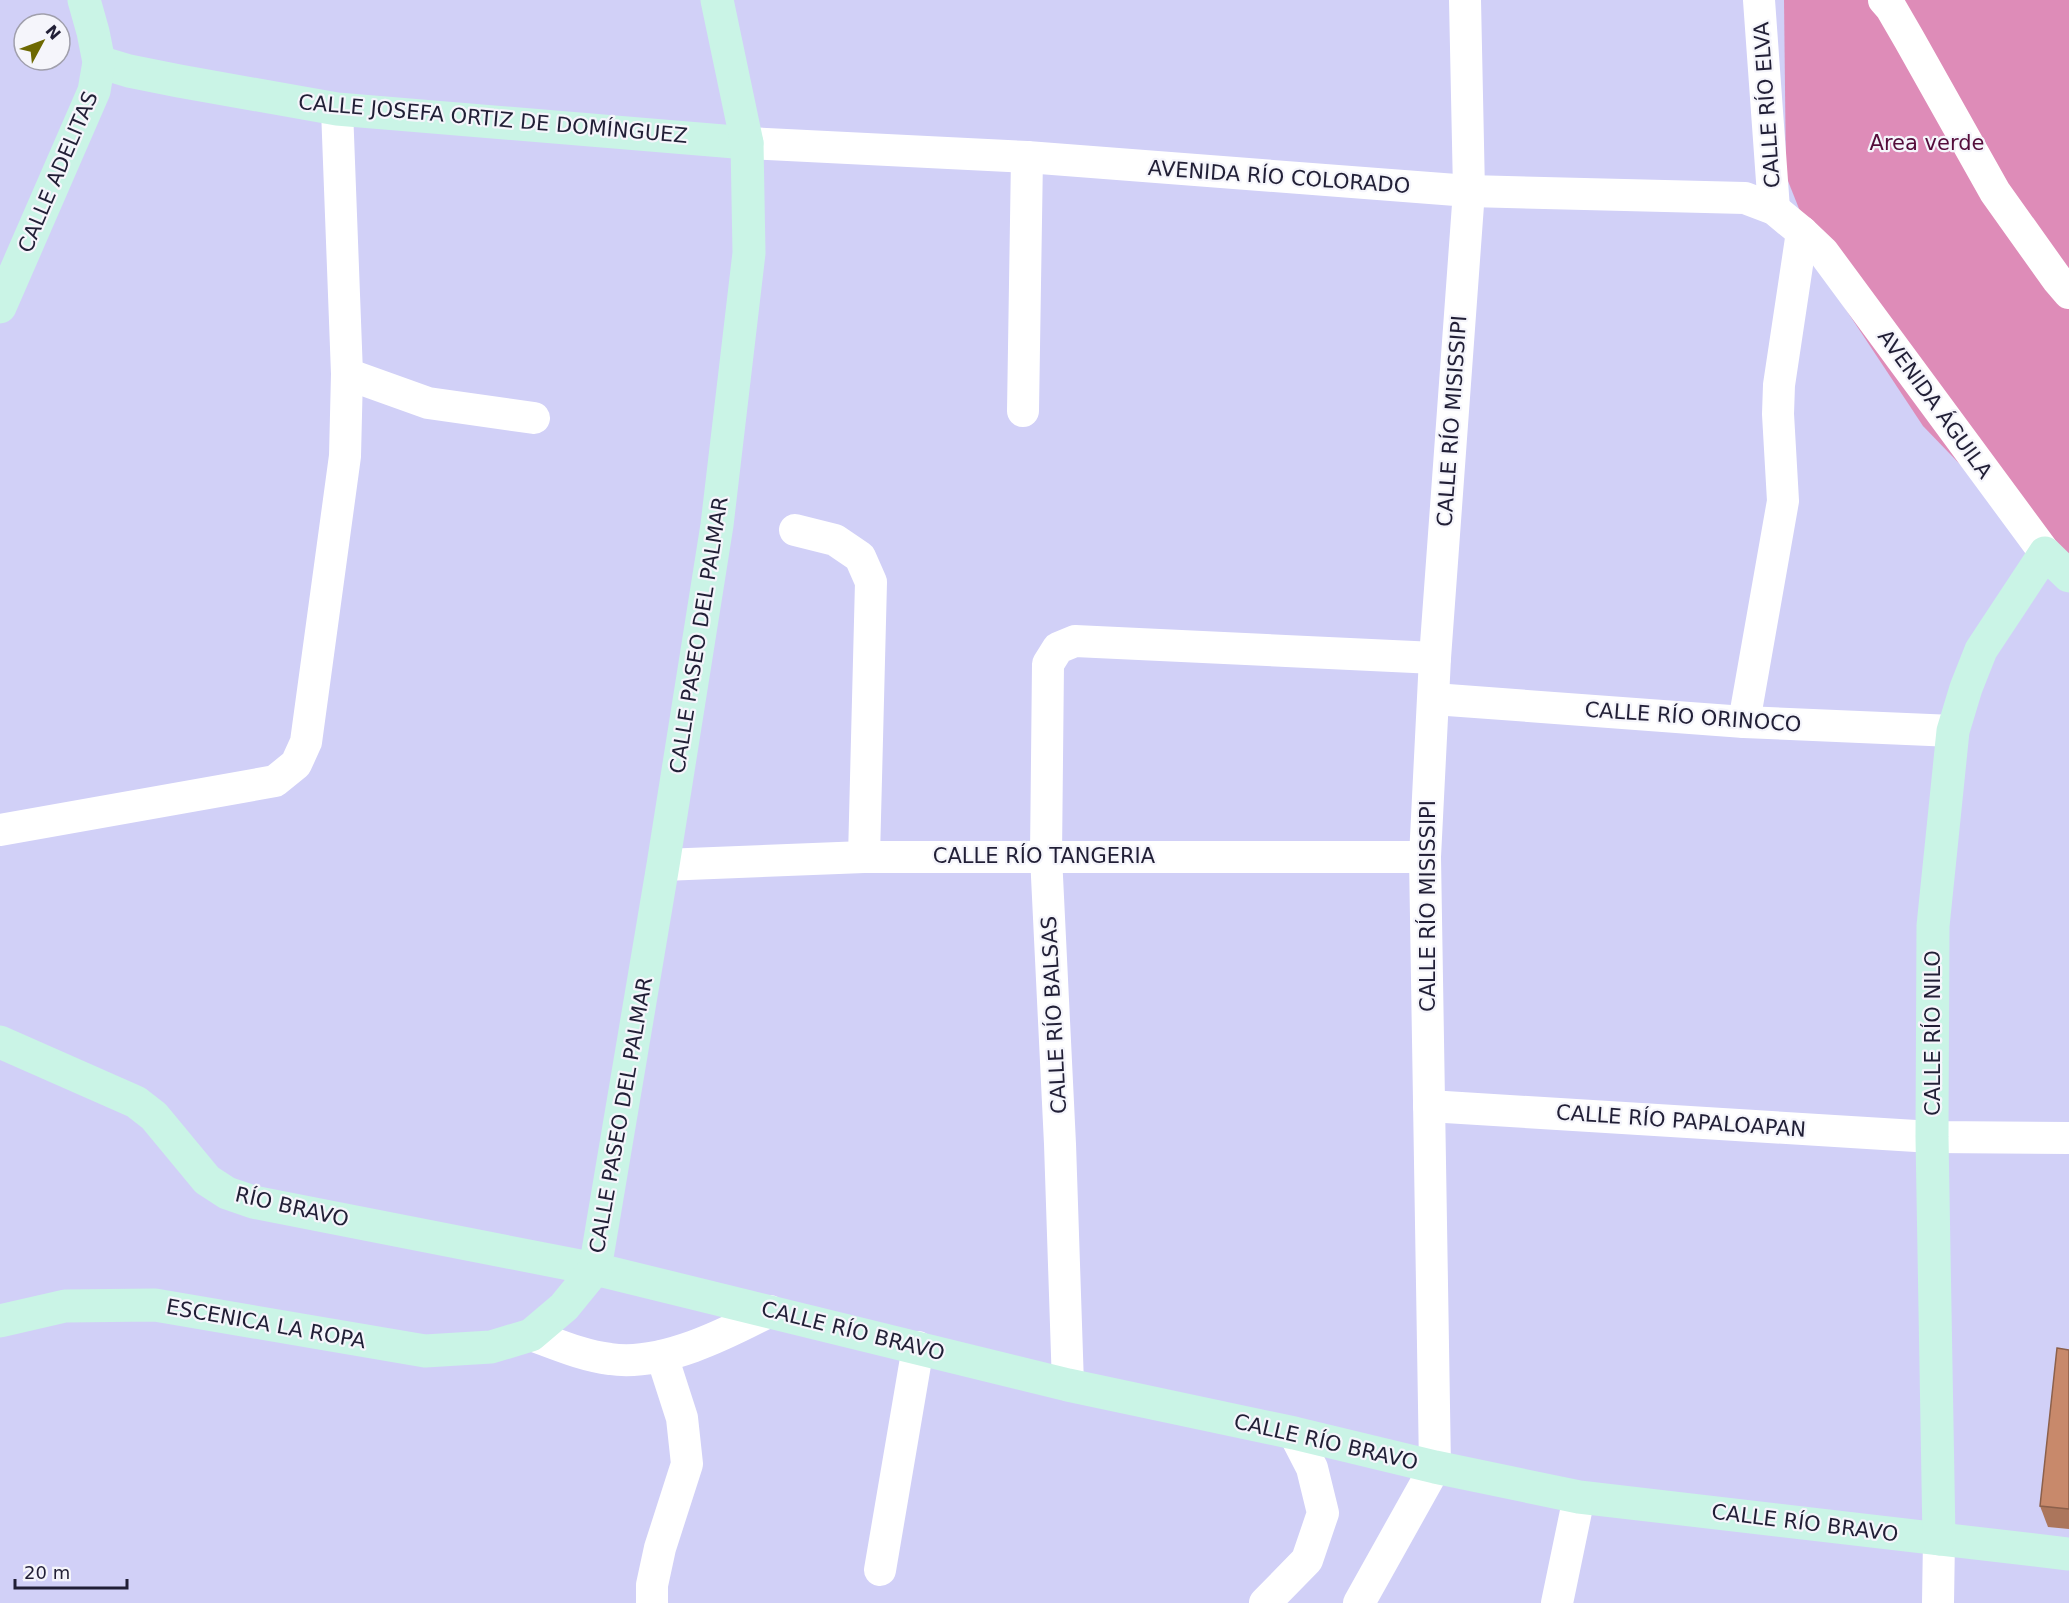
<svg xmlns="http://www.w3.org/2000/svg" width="2069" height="1603" font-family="'DejaVu Sans',sans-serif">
<rect width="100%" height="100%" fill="#d1d0f7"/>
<polygon fill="#de8cb8" points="1784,0 2069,0 2069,560 2006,512 1923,426 1829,284 1786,176"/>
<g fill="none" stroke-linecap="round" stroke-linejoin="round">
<g stroke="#fff" stroke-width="32">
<polyline points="1759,0 1774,209"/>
<polyline points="1884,0 1891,8 1909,39 1995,192 2057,279 2069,293"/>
<polyline points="747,143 1027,157 1469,191 1745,198 1774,209 1802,232 1823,252 2045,553"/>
<polyline points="347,374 428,403 534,418"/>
<polyline points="1023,411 1027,157"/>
<polyline points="795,530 835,540 860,557 871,582 864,857"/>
<polyline points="1434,699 1744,722 1953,731"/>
<polyline points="1744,722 1783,501 1778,414 1779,385 1802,232"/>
<polyline points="0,830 275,781 296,764 306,742 345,456 347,374 337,109"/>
<polyline points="663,865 864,857 1425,857"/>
<polyline points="1429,1106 1932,1137 2069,1138"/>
<path d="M531,1335C556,1344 583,1356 610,1359C661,1367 726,1334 770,1311"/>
<polyline points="1068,1385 1060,1144 1046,856 1048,664 1058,648 1075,641 1435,658"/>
<polyline points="880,1570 918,1347"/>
<polyline points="652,1603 652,1585 660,1548 687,1464 682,1418 662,1356"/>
<polyline points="1265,1603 1307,1560 1323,1513 1312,1468 1294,1433"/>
<polyline points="1359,1603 1435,1467 1425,857 1435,658 1469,191 1465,0"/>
<polyline points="1557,1603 1579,1497"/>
<polyline points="1938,1603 1939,1539"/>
</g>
<g stroke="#caf4e6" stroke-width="33">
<polyline points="99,62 129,71 179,81 337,109 747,143"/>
<polyline points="0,307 94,91 99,62 93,32 84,0"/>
<polyline points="0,1042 136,1102 154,1116 207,1180 227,1193 253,1202 595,1269 1068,1385 1294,1433 1435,1467 1579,1497 2069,1554"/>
<polyline points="0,1321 65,1306 155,1305 425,1351 491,1347 531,1335 564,1307 595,1269 663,865 717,525 749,253 747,143 717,0"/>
<polyline points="1939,1539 1932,1137 1933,926 1953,731 1966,688 1981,650 2045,553 2069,576"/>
</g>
</g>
<polygon fill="#ac765c" points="2069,1350 2069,1529 2048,1527 2040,1506"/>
<polygon fill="#c8896b" stroke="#8c604b" stroke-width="1.5" points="2057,1348 2069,1350 2069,1509 2040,1506"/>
<g text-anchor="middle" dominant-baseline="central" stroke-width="4.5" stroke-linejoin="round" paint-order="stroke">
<g font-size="21" fill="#211f36" stroke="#f5f5fb">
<text transform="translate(1767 105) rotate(-94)">CALLE RÍO ELVA</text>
<text transform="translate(493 119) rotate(5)">CALLE JOSEFA ORTIZ DE DOMÍNGUEZ</text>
<text transform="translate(58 172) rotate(-67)">CALLE ADELITAS</text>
<text transform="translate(1279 177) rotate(4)">AVENIDA RÍO COLORADO</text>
<text transform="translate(1935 404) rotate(54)">AVENIDA ÁGUILA</text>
<text transform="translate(1452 421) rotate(-86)">CALLE RÍO MISISSIPI</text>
<text transform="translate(699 635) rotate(-81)">CALLE PASEO DEL PALMAR</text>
<text transform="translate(1693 717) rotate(4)">CALLE RÍO ORINOCO</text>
<text x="1044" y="856">CALLE RÍO TANGERIA</text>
<text transform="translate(1428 906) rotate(-90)">CALLE RÍO MISISSIPI</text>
<text transform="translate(1054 1015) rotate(-93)">CALLE RÍO BALSAS</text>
<text transform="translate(1933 1033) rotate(-90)">CALLE RÍO NILO</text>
<text transform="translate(621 1115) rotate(-80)">CALLE PASEO DEL PALMAR</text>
<text transform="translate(1681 1121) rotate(4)">CALLE RÍO PAPALOAPAN</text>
<text transform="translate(292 1207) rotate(13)">RÍO BRAVO</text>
<text transform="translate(266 1324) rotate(10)">ESCENICA LA ROPA</text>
<text transform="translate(853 1331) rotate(14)">CALLE RÍO BRAVO</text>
<text transform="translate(1326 1442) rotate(13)">CALLE RÍO BRAVO</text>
<text transform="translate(1805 1523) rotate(7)">CALLE RÍO BRAVO</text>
</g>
<g font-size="21" fill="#540c3a" stroke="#f5f5fb">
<text x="1927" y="143">Area verde</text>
</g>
</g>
<g transform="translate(42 42) rotate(49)"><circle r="28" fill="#f5f5fb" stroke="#a09fac" stroke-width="1.5"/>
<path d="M0-4.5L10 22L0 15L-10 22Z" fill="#6d6801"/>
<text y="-9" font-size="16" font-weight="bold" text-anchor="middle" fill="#211f36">N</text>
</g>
<path d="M15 1579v9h112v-9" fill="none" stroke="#211f36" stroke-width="3"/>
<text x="24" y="1579" font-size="18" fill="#211f36" stroke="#f5f5fb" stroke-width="4.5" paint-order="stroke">20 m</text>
</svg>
